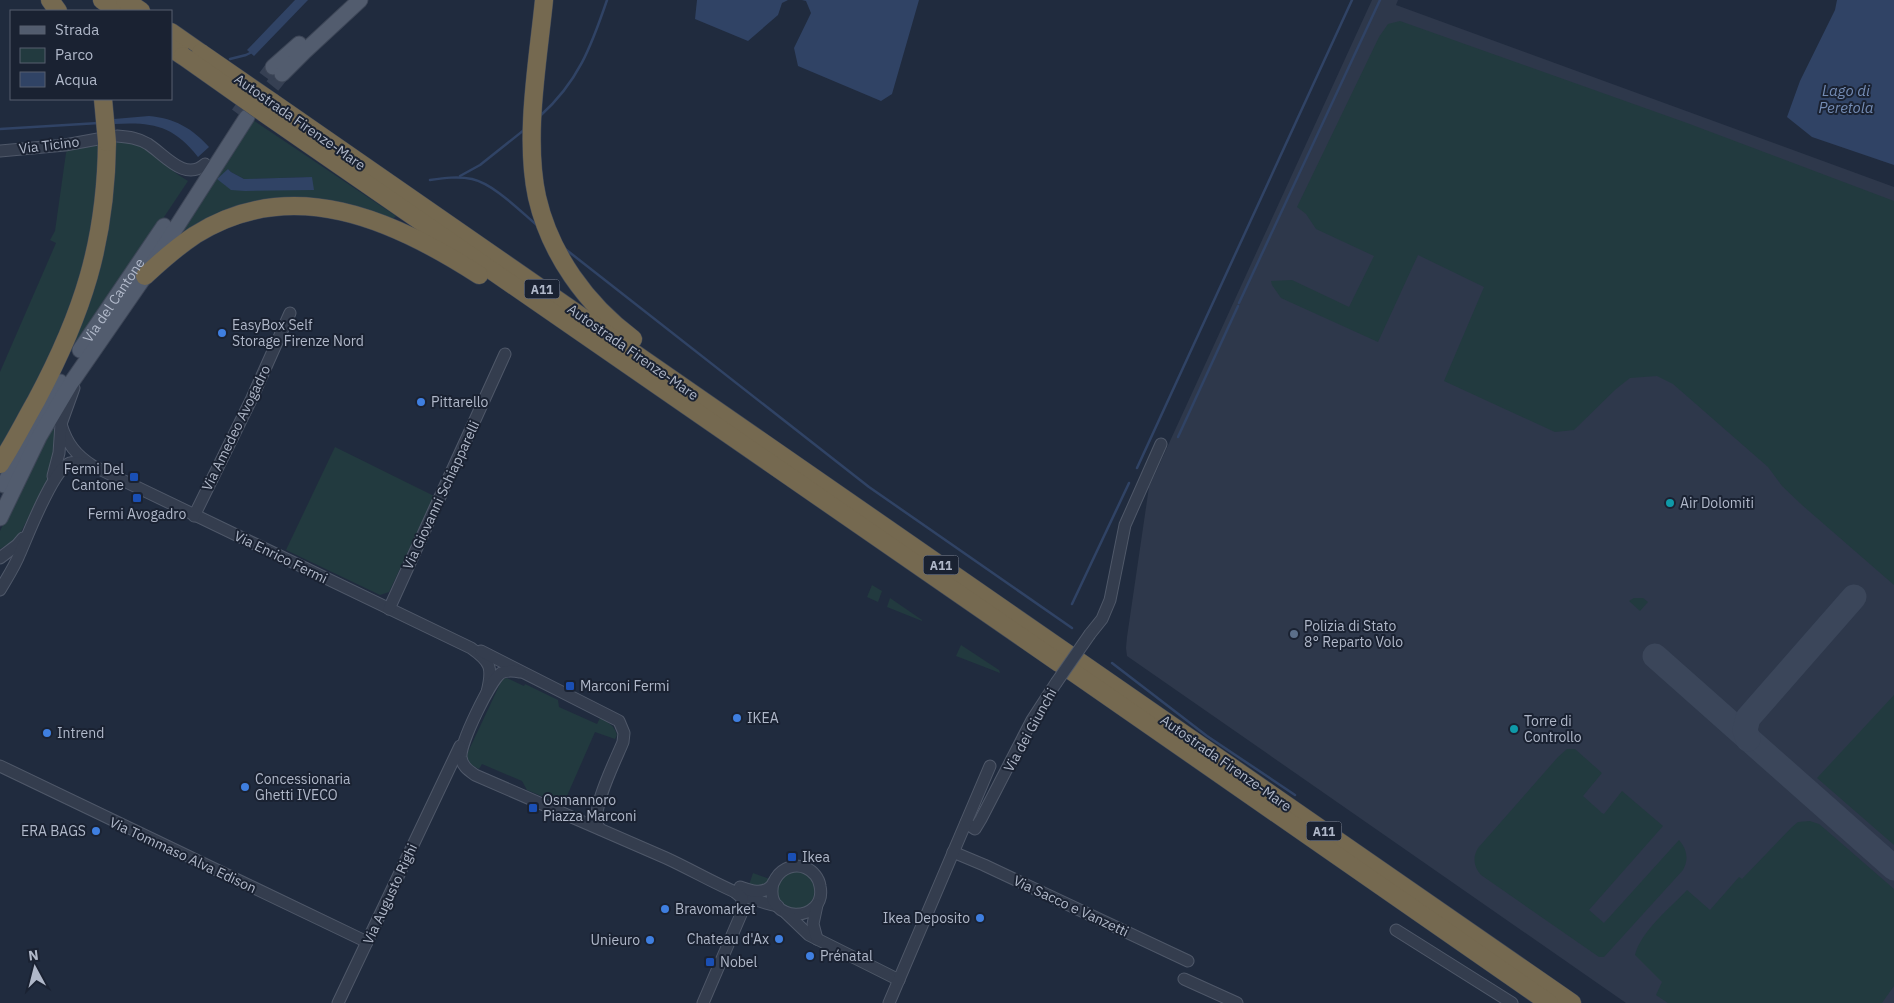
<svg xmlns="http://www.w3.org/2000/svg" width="1894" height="1003" font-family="'IBM Plex Sans',sans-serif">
<rect width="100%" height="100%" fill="#202b3e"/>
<polygon fill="#2e384b" points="1372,0 1398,0 1396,5 1894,187 1894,1003 1626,1003 1127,656 1126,648 1127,637 1149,487"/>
<g fill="#223a3f" fill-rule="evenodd">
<polygon points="1400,21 1687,123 1894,201 1894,585 1802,505 1782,486 1768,467 1673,384 1657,376 1630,378 1616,389 1574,430 1555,432 1444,381 1484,287 1418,255 1378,342 1281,298 1272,285 1271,281 1292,280 1349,307 1374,256 1316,229 1306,214 1297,207 1379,37 1388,24"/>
<path d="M253,120L396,216L393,219L295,200L175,244ZM228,169L231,172L244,179L312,177L225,186Z"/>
<polygon points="115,141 138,143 177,174 188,181 78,346 73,344"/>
<polygon points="101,144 98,210 68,327 0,455 0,372 56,243 50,240 55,231 66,153 68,149"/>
<polygon points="52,429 55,430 52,470 20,534 13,541 0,549 0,531 31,466"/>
<polygon points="335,447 434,496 389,592 380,595 286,550"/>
<polygon points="872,585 882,591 878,602 867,597"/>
<polygon points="890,598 922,620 922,621 887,607"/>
<polygon points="1634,598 1643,598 1648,602 1640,611 1629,601"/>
<polygon points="961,645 999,670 1000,673 956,656"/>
<path d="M507,678L524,686L525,684L558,700L559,707L597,724L600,718C609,723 614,725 617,735L615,739L595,732L563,805L527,790L522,781L482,764L479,769C471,765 468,763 467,754L500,684L503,679Z"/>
<polygon points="1894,695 1894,845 1817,778"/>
<path d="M1567,749H1575L1602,773L1583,796L1602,813L1604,814L1622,791L1663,826L1589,910L1604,923L1679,840C1687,849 1689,859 1683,870L1604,957H1599L1481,875C1474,867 1472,858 1478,848L1558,757Z"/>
<path d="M1810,821L1819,824L1825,829L1894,889V986L1882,1003H1668L1656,995L1662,982L1635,955C1641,931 1670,908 1687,890L1710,910L1739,877L1742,879L1792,827L1798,822Z"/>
<circle cx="796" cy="890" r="19"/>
<path d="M753,873L770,879C764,887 758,886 749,885Z"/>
</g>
<g fill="#304365">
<polygon points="295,0 308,0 254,56 247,50"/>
<polygon points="697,0 788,0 782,3 778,15 748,41 695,19"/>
<polygon points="802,0 919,0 892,94 881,101 798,66 794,48 811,13 806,1"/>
<polygon points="1837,0 1894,0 1894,165 1812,137 1787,117 1800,81 1835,10"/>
<path d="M149,116C174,118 192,128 209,147L198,157C173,125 152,122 114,124V119Z"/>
<polygon points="228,169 231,172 244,179 312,177 314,190 245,191 231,190 217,179"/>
</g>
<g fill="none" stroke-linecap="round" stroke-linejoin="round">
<g stroke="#304365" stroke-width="2.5">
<polyline points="230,59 246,55 252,52"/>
<path d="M540,116C578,82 591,47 607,0"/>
<polyline points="0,129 99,123"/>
<polyline points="460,176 480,165 524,130"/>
<path d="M430,180C444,178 458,176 472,179C494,184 520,211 538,226"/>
<polyline points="564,248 869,487 1072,628"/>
<polyline points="1239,303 1380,0"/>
<polyline points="1178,437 1238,306"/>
<polyline points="1137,468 1352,0"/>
<polyline points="1072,604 1129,483"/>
<polyline points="1112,663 1207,736 1295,795"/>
</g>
<g stroke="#3b465a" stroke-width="25">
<polyline points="1655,656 1894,868"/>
<polyline points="1748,739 1745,730 1748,718 1854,597"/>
</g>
<g stroke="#364053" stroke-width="15" stroke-dasharray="15 8" stroke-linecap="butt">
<polyline points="258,104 282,74"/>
<polyline points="238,114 273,67"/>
</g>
<g stroke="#4f5869" stroke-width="13">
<g id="minor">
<path d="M117,136C129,137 138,138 148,144C165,155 185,182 205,164"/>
<polyline points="0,151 65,145 98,139"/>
<path d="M61,424C67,444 76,455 93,466L471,648C491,662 493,668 487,692"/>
<polyline points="53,476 59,453 61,424 74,388"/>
<polyline points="194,516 252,398 290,313"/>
<polyline points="0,558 17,545 23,538"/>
<path d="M0,590C7,578 15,566 20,553C28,535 53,469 70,463C75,461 83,464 89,465"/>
<polyline points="389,609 505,354"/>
<polyline points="1090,634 1102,619 1110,600 1125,525 1161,444"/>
<path d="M481,651L619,721L624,733L623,742C616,760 587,815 600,829"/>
<path d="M520,672C514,671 507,670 501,673C490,681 460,743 461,757C462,766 468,770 475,775C539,803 603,830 666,858C703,875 738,898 778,906"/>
<polyline points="0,766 367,942"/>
<polyline points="966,823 975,829 981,819 1032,720 1056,683"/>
<polyline points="953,852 984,865 1188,961"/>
<path d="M740,887C749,890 761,895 770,887C773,885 774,881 776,878C782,868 795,863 806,868C813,871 819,878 820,886C828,923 763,925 773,883"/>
<polyline points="786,913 809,935 899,980"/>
<polyline points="1396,930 1512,1003"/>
<polyline points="817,939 813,924 817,905"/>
<polyline points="1184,979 1237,1003"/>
<polyline points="338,1003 460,746"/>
<polyline points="703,1003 742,912 742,898 735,892"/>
<polyline points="889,1003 990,766"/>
</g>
</g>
<g stroke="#3d4657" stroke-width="17">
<g id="major">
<polyline points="273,67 299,44"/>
<polyline points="282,74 305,51 360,0"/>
<path id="s1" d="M80,350L164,226"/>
<polyline points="4,485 31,429 60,382"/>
<polyline points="0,518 39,437 71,383 145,276 247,117"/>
</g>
</g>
<g stroke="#3f4859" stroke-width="19">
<g id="highway">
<polyline points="50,0 58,11"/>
<polyline points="102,0 118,11"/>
<polyline points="125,0 141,11"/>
<path d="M544,0C538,61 524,137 537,197C550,254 586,304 633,339"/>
<polyline points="171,32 201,53"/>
<polyline points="171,48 183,56"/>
<polyline points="272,102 1071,656"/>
<polyline points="264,113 1059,663"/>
<path d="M145,276C161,261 177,247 195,235C292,174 394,220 479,275"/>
<path d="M0,464C13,444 24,422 36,401C83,313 106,242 107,142"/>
<polyline points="1077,660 1572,1003"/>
<polyline points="1070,670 1549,1003"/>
</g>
</g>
<use href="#minor" stroke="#343d4e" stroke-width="11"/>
<use href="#major" stroke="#525c6e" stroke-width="15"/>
<use href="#highway" stroke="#756950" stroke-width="18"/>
<g stroke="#4f5869" stroke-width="13" stroke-linecap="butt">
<polyline id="minor-bridge" points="1056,683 1090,634"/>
</g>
<g stroke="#3f4859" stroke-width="19" stroke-linecap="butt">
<g id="highway-bridge">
<polyline points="201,53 272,102"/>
<polyline points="183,56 264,113"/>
<polyline points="103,99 107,142"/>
</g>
</g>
<use href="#minor-bridge" stroke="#343d4e" stroke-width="11"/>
<use href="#highway-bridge" stroke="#756950" stroke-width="18"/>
</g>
<g fill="#3f7fe0" stroke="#1a2232" stroke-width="2">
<circle cx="222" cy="333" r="5"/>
<circle cx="421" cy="402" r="5"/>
<circle cx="737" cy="718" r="5"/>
<circle cx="47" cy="733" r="5"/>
<circle cx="245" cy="787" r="5"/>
<circle cx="96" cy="831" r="5"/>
<circle cx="665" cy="909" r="5"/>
<circle cx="980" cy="918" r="5"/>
<circle cx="779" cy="939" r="5"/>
<circle cx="650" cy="940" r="5"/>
<circle cx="810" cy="956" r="5"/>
</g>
<g fill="#1a4fb4" stroke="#1a2232" stroke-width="2">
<rect x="129" y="472" width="10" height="10" rx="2.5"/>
<rect x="132" y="493" width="10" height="10" rx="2.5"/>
<rect x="565" y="681" width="10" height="10" rx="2.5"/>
<rect x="528" y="803" width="10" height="10" rx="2.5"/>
<rect x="787" y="852" width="10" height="10" rx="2.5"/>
<rect x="705" y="957" width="10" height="10" rx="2.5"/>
</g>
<g fill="#0f9aa8" stroke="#1a2232" stroke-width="2">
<circle cx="1670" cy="503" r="5"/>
<circle cx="1514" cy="729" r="5"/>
</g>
<circle fill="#5c6f8a" stroke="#1a2232" stroke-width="2" cx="1294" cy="634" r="5"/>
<g text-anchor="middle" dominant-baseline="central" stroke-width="4" stroke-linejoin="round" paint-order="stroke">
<g fill="#1a2232" stroke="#838b9c" stroke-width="1">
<rect x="524.5" y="279.5" width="35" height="19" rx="4"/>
<rect x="923.5" y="555.5" width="35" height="19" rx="4"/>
<rect x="1306.5" y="821.5" width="35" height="19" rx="4"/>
</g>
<g font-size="12" font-weight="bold" fill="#b0b8c9">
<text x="542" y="289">A11</text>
<text x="941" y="565">A11</text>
<text x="1324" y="831">A11</text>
</g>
<g font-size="14" fill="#b0b8c9" stroke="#1a2232">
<text transform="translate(300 122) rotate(35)">Autostrada Firenze-Mare</text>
<text transform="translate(49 145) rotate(-7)">Via Ticino</text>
<text stroke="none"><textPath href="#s1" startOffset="60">Via del Cantone</textPath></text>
<text transform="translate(633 352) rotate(35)">Autostrada Firenze-Mare</text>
<text transform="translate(236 428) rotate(-64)">Via Amedeo Avogadro</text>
<text transform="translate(441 495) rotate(-65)">Via Giovanni Schiapparelli</text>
<text transform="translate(281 557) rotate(26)">Via Enrico Fermi</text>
<text transform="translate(1030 730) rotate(-61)">Via dei Giunchi</text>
<text transform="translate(1226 763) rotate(35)">Autostrada Firenze-Mare</text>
<text transform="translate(183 855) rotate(25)">Via Tommaso Alva Edison</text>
<text transform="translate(390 894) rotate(-65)">Via Augusto Righi</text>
<text transform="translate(1071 906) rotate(25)">Via Sacco e Vanzetti</text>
</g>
<g font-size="14" fill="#b0b8c9" stroke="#1a2232" text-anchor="start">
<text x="232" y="325">EasyBox Self<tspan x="232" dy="16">Storage Firenze Nord</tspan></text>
<text x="431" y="402">Pittarello</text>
<text x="124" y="469" text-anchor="end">Fermi Del<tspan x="124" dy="16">Cantone</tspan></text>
<text x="1680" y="503">Air Dolomiti</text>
<text x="137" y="514" text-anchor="middle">Fermi Avogadro</text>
<text x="1304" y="626">Polizia di Stato<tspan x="1304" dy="16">8° Reparto Volo</tspan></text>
<text x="580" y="686">Marconi Fermi</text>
<text x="747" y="718">IKEA</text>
<text x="1524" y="721">Torre di<tspan x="1524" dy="16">Controllo</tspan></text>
<text x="57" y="733">Intrend</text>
<text x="255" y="779">Concessionaria<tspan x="255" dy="16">Ghetti IVECO</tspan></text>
<text x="543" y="800">Osmannoro<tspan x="543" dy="16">Piazza Marconi</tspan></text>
<text x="86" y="831" text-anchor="end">ERA BAGS</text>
<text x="802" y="857">Ikea</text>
<text x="675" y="909">Bravomarket</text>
<text x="970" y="918" text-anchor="end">Ikea Deposito</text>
<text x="769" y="939" text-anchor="end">Chateau d'Ax</text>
<text x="640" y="940" text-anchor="end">Unieuro</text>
<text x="820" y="956">Prénatal</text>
<text x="720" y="962">Nobel</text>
</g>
<g font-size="15" font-style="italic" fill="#748cb4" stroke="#1a2232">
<text x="1846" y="90">Lago di<tspan x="1846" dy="17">Peretola</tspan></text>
</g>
</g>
<rect x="10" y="10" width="162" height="90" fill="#1a2232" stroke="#565e6e"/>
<rect x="20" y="26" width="25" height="8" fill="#525c6e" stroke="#565e6e"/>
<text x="55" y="35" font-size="15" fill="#b0b8c9">Strada</text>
<rect x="20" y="48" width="25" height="15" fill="#223a3f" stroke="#565e6e"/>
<text x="55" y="60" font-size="15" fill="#b0b8c9">Parco</text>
<rect x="20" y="72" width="25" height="15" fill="#304365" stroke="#565e6e"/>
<text x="55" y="85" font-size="15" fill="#b0b8c9">Acqua</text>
<g transform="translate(35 968) rotate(353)" stroke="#1a2232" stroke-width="4" paint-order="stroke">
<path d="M0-4L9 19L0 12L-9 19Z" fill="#b0b8c9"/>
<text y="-8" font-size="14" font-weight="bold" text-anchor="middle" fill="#b0b8c9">N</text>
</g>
</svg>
